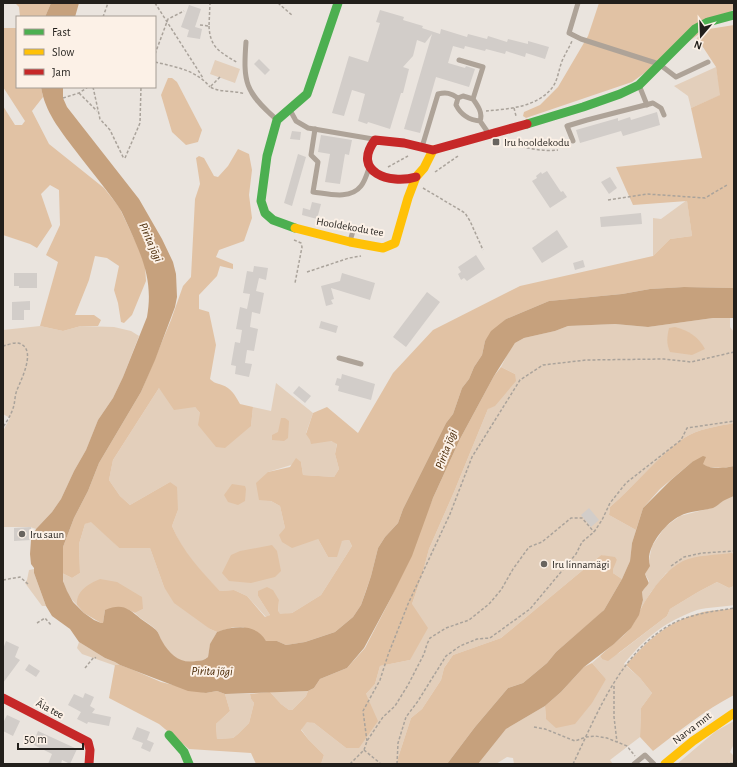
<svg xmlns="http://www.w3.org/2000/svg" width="737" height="767" font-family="'Alegreya Sans',sans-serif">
<rect width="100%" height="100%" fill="#eae4de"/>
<g fill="#e3cfbb">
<polygon points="215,60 240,69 235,83 210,74"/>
<polygon points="716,67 721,95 691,108 688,96 674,86"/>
<polygon points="687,200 692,236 670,239 653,256 653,218 661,219"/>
<path d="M713,318H730V327L734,332V423C719,426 697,429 684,438C656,457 636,485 610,507L609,515L636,530L632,543L630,561L622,579L613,573L612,569L617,560L601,555L501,638L453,655L444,668L441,680L422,709L411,718L396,764H321L324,755L308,739L301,729L307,721L314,723L346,748L366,694L375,684L380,666L410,660L412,604L422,575L429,549L454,492L488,409L515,374L501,367L507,355L515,343L524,338L555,331L568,326L615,324L648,327Z"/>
<polygon points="40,326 63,331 81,326 114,327 131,331 139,336 123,377 113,398 98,420 86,450 74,471 61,499 52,512 36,529 30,527 3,527 3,431 10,418 3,414 3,330"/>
<path d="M276,383L313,413L306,433L337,443L335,454L339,469L334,477L303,475L301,462L268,472L271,501L280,506L285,528L318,539L328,557L342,541L349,540L352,546L321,595L292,613L280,615L278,612L279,600L258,596L270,615L266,617L247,596L234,590L220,591C200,571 183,553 172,526L178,510L170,482L130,505L120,496L109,480L113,460L159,388L195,407L200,413L251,426L253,407L271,411Z"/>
<polygon points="734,496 734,554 703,556 666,573 651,592 641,608 643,600 642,592 649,581 645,574 647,570 652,546 665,527 680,516 711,508 718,505 723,500"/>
<path d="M91,521L119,548H150L164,587L210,629L217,632L210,645L208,657C203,661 196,662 190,662C176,662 167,652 161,640C160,637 159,634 157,631C153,625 141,620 135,613L143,609L77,601V605C68,597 63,585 62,573L72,578L80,573L79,544L85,524Z"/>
<polygon points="34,569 34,573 46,606 42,606 25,583 27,580 29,570"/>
<path d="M717,582L729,588L734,586V605C722,607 708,607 697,610C664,622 646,637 624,664L640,678L652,693L641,708L640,737L610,760L613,764H514L513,758L507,757L496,764H478L506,729L545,706L546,719L606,679L592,663L600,656L602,659L619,653L667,616L670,609L698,592Z"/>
<polygon points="79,642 105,658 115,662 120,665 116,666 82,654 77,648"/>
<polygon points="308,691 306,696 292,710 289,710 281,704 270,692"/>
<polygon points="225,694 250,694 251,699 254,703 249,723 238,734 233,738 217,739 216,724 230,711"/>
<polygon points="734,721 734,744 730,752 734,756 734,764 677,764 716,731"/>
</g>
<g fill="#e1c2a4">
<polygon points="15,3 51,3 45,17 20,17 19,7"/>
<polygon points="599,3 734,3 734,9 632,82 526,118 523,116 524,112 540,105 558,87 588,36"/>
<path d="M734,25V288L684,287L650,289L622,294L549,301L506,319L485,341L482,355L474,367L469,379L462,388L453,414L446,423L403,509L398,523L385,537L378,548L371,576L361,605L353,617L335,632L305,642L286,645L277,641H266L243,627H234L217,632L210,629L174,603L164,587L150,548H119L91,522L85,524L79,544L80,573L72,578L62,573L63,547L74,518L88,491L99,463L141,392L171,320L183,286L191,277L195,199L200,184L196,158L199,156L204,158L214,176L218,177L228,166L238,149L249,154L252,170L249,195L252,218L244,241L219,250L216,257L233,264V269L220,266L217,276L199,295V309L209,312L216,345L210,379C214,383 216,383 222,385C231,388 235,395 240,404L253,407L251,426L225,448L216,447L198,425L200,413L195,407L174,410L159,388L113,460L109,480L120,496L130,505L170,482L177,487L178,510L172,526C183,552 201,571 220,591L234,590L247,596L265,617L270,615L258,596V591L267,587L273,590L279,600L278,611L280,614L292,613L321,595L352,546L349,540L342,541L337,557H328L318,539L292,548L282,542L279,535L285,528L280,506L271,501L259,500L256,483L268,472L290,467L296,458L301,462L303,475L334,477L339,469L335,454L337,444L331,441L311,444L310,440L306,434L313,413L327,407L358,433L393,373L433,330L520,286L653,256L670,239L692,236L687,201L633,205L616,167L702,158L691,108L720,95L716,67L697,38L709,29Z"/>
<polygon points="3,28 17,28 17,87 41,87 43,97 32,111 49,144 104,188 119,207 139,249 145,266 146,281 132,315 124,323 121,322 118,303 114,290 119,266 107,258 95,256 89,280 75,315 94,315 101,320 98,326 81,326 63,331 40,326 58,262 46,255 60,225 59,190 50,185 41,194 52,226 37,248 30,244 3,235 3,106 15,125 22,125 25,121 3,87"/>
<polygon points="168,78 172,78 177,82 202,130 198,142 186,145 172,132 161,95"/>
<path d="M675,327C689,331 698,336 705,349L692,355L670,352C666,343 667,337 669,328Z"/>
<polygon points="501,367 515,374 516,381 495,406 488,409 454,492 429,549 422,575 412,604 428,628 410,660 380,666 375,684 366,694 378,721 359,748 346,748 314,723 307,722 301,730 308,739 324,755 321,764 256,764 251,753 189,749 159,724 109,698 115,665 120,665 131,669 161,682 206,693 217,691 225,694 230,711 216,724 217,739 233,738 238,734 249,723 254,703 251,699 250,694 270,692 281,704 289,710 292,710 306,696 308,691 314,688 320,679 347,668 365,648 392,596 433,498 460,439 494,376"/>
<polygon points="281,418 285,418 289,421 288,438 284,441 272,440 272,435 278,432"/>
<path d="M734,423V466L723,468L708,467L702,464L692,462L660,489L643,508L636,530L609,515L610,507C636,485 656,457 684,438C697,429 719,426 734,423Z"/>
<polygon points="232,484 245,486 246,489 245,501 238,505 228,502 224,495"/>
<polygon points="272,545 277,551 281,571 275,577 251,583 229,581 222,573 231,555 240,551"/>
<path d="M731,553L734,554V586L729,588L717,582L698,592L670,609L667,616L608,661L602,659L600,656C610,646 622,639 631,627C637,620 639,611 644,603C654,587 666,570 683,561C696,555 717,555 731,553Z"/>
<polygon points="601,555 615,557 617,560 613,569 613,573 622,579 604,610 600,614 556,652 547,663 523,683 508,688 475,727 447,764 396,764 411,718 422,709 441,680 444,668 453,655 501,638"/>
<path d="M100,579L117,582L142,597L143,609L135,613L127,609L105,610L103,623H101L84,613L77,605C76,591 88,584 100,579Z"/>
<path d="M734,608V695C705,710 679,731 653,751L640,737L641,708L652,693L640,678L626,665C650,638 667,622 703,612C713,610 724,610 734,608Z"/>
<polygon points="592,663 606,679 592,703 575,724 556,728 546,719 545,706 561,692 584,667"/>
</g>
<g fill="#c6a17d">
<polygon points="51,3 79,3 75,17 45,17"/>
<path d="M41,87H63V98L67,107L139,199L162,239L173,262L176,274L177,297L175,307L155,360L141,392L99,463L88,491L74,518L63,547V581L67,591L73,602L84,613L94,620L101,623H103L105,610C122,603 128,608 141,619C146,623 152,626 156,630C159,633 160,638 162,641C170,655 180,664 196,661C201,661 204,660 208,657L210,644L217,632C234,626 256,623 266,641H277L286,645L305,642L335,632L353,617L361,605L366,591L371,576L378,548L385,537L398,523L403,509L446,423L453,414L462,388L469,379L474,367L482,355L485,341L491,331L506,319L549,301L622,294L650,289L684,287L734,288V318H713L648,327L615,324L568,326L555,331L524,338L515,343L494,376L460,439L433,498L412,556L392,596L364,648L347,668L320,679L314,688L308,691L225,694L217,691L206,693L188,691L120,665L115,662L105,658L79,642L70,629L52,616L46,606L34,573V568L31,564L30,554L31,540L36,529L52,512L61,499L74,471L86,450L98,420L113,398L123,377L147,317C153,283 144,261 130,230C126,222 123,213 118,206C105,187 89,169 75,150C60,130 45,112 41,87Z"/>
<path d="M703,456L706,457L703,464C712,470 724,468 734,466V496C730,498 726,499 723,501C719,504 717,506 713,508C702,511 689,511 680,516C665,523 644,549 650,566L645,574C650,587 650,580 642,592L643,600L639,615L631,628L614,644L584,667L561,692L545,706L506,729L478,764H447L475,727L508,688L523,683L547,663L556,652L604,610L622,579L630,561L632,543L643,508L671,480L692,462Z"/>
</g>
<g fill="#d2cdc9">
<polygon points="189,5 201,9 195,27 202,29 200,39 187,37 189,30 181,27"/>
<polygon points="380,10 404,17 403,20 423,26 422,28 440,34 441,29 467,37 468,34 487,39 488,36 507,42 508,39 528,44 528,41 549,47 545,59 526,53 525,57 506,51 505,54 486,49 485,51 465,46 464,49 453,46 448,63 465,68 466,66 475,69 469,87 436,77 420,133 404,129 432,34 425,43 417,40 413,56 403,67 409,69 403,93 401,93 390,129 368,122 367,124 358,121 365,94 352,90 344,116 332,113 349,56 368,62 380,23 376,22"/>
<polygon points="259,59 270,70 265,75 254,64"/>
<polygon points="657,112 660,125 623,136 621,131 580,143 576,130 618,118 618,121 630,117 631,120"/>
<polygon points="292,131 301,132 300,140 290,139"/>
<polygon points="321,135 352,140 349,155 345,154 340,184 325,182 330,154 318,152"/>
<polygon points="298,154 306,157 292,206 284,203"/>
<polygon points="547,171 561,192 563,191 567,197 550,208 532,181 537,178 536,176 541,172 542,174"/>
<polygon points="610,177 617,188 609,194 601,182"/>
<polygon points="312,202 321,204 317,219 302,215 303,208 310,210"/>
<polygon points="641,213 642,224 601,227 600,217"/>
<polygon points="557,230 568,247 542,263 532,248"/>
<polygon points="476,255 485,269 467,281 464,278 461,280 458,274 461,272 458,267"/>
<polygon points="583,260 585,267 575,270 573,263"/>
<polygon points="254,266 268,268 266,280 259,278 256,291 264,293 260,314 252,312 250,327 258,329 254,351 247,350 245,363 252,364 249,377 235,374 236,366 231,365 235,342 240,343 242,330 236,329 240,307 247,309 250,294 243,293 247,271 253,272"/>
<polygon points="14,273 37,273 37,288 19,288 19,286 14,286"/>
<polygon points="342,273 375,283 370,300 331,288 334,299 331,300 333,304 326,306 321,286 340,281"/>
<polygon points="427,292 440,302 406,347 393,337"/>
<polygon points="30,301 30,310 24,310 24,320 12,320 12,302"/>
<polygon points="321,321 338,326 336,333 319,328"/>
<polygon points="342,374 375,384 371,400 338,391 339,386 335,385 337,378 341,379"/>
<polygon points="299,386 311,396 305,403 293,393"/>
<polygon points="589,508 599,520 591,527 581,515"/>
<polygon points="31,527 31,540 14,541 14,528"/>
<polygon points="6,641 19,647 15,657 20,660 3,683 3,649"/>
<polygon points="29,664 40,671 36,677 25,670"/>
<polygon points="85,693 94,697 90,706 95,709 92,713 111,717 109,726 88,722 87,724 77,719 81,712 68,705 74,694 83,698"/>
<polygon points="7,715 20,721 13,736 3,731 3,723"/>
<polygon points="137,727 150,732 147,740 154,743 150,752 141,748 143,743 132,739"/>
<polygon points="38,731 77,749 70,764 62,760 61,764 48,764 52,754 34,745 35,742 34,741"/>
</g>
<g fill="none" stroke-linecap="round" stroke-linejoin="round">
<g stroke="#aaa39b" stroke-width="1.5" stroke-dasharray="3 2" stroke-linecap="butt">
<polyline points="155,3 203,78"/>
<polyline points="278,3 293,16"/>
<polyline points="103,17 108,3"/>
<polyline points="200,25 209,26 210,3"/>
<path d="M209,26C210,48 220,52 238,63"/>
<polyline points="155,54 168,19 184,11"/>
<path d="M155,62C176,67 196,70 210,87"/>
<path d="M220,77L210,87C221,93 234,90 245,94"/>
<polyline points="93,87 100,119 110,130 124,159"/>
<polyline points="79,93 97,111"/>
<polyline points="63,98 79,93 88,87"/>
<polyline points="514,108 516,116"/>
<path d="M486,111C509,109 540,107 554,85C558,78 559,69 562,61C565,54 569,48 572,41"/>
<path d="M508,141C521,148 544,152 558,150"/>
<polyline points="125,158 140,123 141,87"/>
<polyline points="388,167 408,156"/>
<polyline points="435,172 458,156"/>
<polyline points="423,188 465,213 470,221 483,250"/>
<polyline points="608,200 647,194 705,198 727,185"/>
<polyline points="294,240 301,243 302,247 295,283"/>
<polyline points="307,272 349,258 361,256"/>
<path d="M3,346C8,345 16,341 21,344C36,351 21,380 17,390C15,395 15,400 14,405C12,413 8,420 3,427"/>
<polyline points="671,566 684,557 702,553 734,551"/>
<polyline points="3,580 20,577 28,584"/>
<polyline points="37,623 45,618 51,625"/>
<polyline points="85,668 94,657 96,658"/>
<polyline points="614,686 614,717 617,742"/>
<polyline points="534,727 545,729 575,741 586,737 595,736 607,738 627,746 635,756"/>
<polyline points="367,741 363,711 380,680 388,655 408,604 450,514 472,457 520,380 543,365 586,360 664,359 691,362 734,352"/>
<polyline points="364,750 381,764"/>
<polyline points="350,764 364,750 367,741 383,717 395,706 408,685 424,654 427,644 430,638 446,628 469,620 489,604 501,590 513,569 529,547 542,542 571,518 582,518 594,532"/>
<polyline points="397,764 398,743 406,717 418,701 446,656 460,646 477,639 490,638 530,609 576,554 582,542 594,532 602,520 610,503 626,483 681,440 687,428 734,421"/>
<path d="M573,764C598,712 623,645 680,620C698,613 716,611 734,608"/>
<polyline points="720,764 734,763"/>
</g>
<g stroke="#aea398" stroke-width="5">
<polyline points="578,3 569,33 581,39 659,64 676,77 708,62"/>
<path d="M246,42C243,82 245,92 276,119"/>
<polyline points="459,60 483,67 473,99"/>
<polyline points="639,85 647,105"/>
<polyline points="290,110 296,121 308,128 373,139"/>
<path d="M480,121C469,120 461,115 456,105L458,98L463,96L473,99C478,106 483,113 480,121L489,134"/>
<path d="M315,129L311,155L318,162L313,192C329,194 350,200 361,186C365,181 367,174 369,168"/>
<polyline points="573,141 567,126 587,120 653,103 661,108 664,115"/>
<path d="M422,147L438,94C446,92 451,93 458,98"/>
<polyline points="350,241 353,231"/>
<polyline points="339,358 361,364"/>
<polyline points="634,764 645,755 654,764"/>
</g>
<g stroke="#4caf50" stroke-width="9">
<polyline points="527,124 583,107 620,94 639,85 695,29 708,22 734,15"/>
<polyline points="295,228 273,220 265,213 261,201 267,156 277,120 307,94 338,3"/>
<polyline points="169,735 184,752 189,764"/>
</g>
<g stroke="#ffc107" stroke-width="9">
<polyline points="295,228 350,242 383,248 395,243 408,198 416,177 424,168 433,150"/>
<polyline points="665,764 693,741 734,713"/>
</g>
<g stroke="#c62828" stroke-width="9">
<path d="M416,177C390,185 351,172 375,140L404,143L433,150L527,124"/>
<polyline points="3,698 88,742 90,750 89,764"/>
</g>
</g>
<g fill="#68645f" stroke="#fcf1e7" stroke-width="1.5">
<rect x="492" y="138" width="8" height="8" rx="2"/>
<circle cx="22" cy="534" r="4"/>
<circle cx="544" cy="564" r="4"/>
</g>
<g text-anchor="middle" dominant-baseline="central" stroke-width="4" stroke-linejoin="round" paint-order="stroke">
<g font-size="11" fill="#221f1b" stroke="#fcf1e7" text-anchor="start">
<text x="504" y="142">Iru hooldekodu</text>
<text x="30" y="534">Iru saun</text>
<text x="552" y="564">Iru linnamägi</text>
</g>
<g font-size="11" fill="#221f1b" stroke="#fcf1e7">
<text transform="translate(350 227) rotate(10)">Hooldekodu tee</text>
<text transform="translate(50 709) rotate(28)">Äia tee</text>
<text transform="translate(692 728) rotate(-37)">Narva mnt</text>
</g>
<g font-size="12" font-style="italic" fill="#462500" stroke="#fcf1e7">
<text transform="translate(151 242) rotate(66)">Pirita jõgi</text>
<text transform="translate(446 449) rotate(-69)">Pirita jõgi</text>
<text transform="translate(212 671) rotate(1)">Pirita jõgi</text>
</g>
</g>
<rect width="737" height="767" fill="none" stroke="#221f1b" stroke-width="8"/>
<rect x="16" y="16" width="140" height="72" fill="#fcf1e7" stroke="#a59d95"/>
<rect x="24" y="29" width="20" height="6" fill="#4caf50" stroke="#a59d95"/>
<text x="52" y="36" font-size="12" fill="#221f1b">Fast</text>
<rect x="24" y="49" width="20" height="6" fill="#ffc107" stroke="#a59d95"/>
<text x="52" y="56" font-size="12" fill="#221f1b">Slow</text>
<rect x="24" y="69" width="20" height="6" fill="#c62828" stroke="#a59d95"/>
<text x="52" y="76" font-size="12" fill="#221f1b">Jam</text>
<g transform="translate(701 36) rotate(199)" stroke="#fcf1e7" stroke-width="3" paint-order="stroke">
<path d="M0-3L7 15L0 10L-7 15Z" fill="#221f1b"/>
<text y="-6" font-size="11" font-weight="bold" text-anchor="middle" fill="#221f1b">N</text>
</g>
<path d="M18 743v6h65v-6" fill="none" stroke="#221f1b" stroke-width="2"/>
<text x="24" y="743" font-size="12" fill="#221f1b" stroke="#fcf1e7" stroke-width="3" paint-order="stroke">50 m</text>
</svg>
